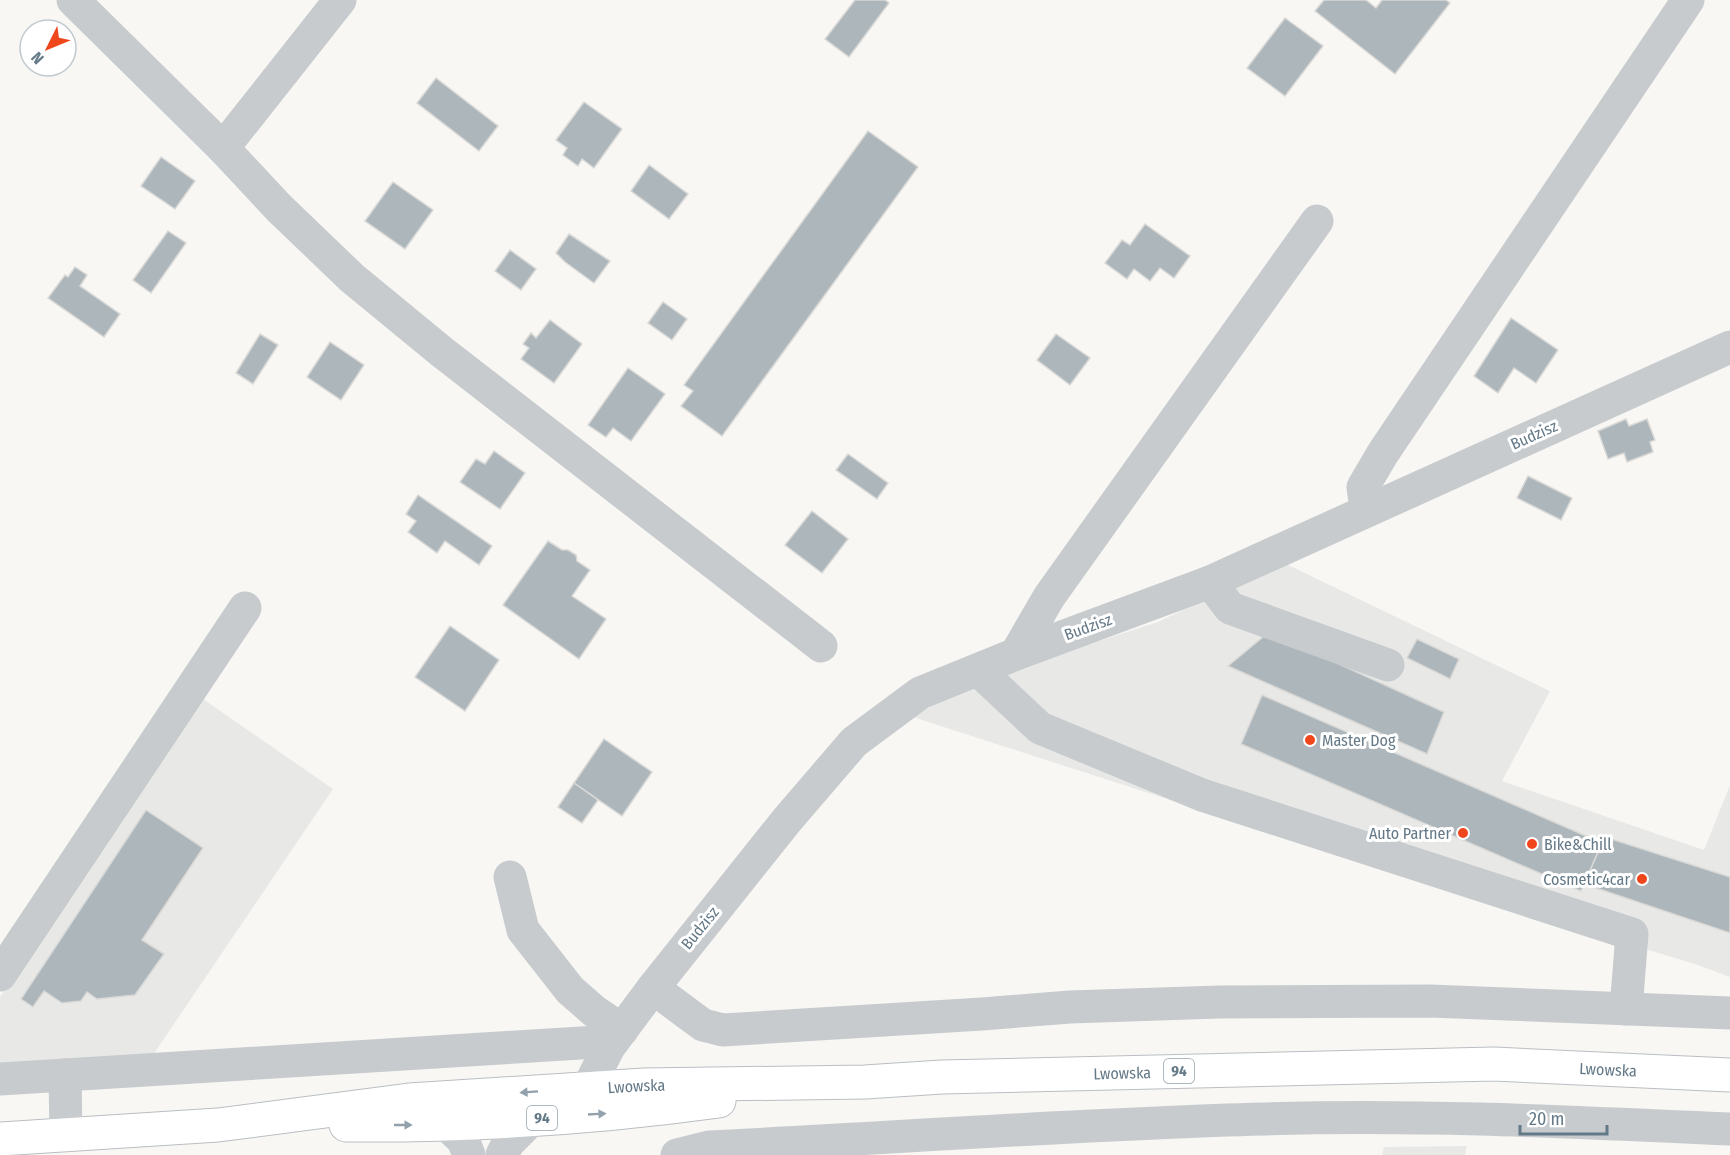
<svg xmlns="http://www.w3.org/2000/svg" width="1730" height="1155" font-family="'Fira Sans Condensed',sans-serif">
<rect width="100%" height="100%" fill="#f8f7f4"/>
<g fill="#e8e9e7">
<polygon points="1282,562 1550,691 1502,781 1704,850 1730,785 1730,977 1698,965 1415,879 913,717 951,694 1005,671 1158,622"/>
<polygon points="200,697 333,789 153,1055 0,1068 0,997"/>
<polygon points="1467,1146 1465,1155 1382,1155 1384,1147"/>
</g>
<g fill="#adb6bb" stroke="#d9d9d7" stroke-width="1.5">
<polygon points="855,0 885,0 889,3 849,57 825,39"/>
<polygon points="1324,0 1366,0 1376,8 1382,0 1446,0 1450,3 1395,74 1315,11"/>
<polygon points="1285,18 1323,46 1285,96 1247,68"/>
<polygon points="436,78 498,126 479,151 417,103"/>
<polygon points="584,102 622,129 594,168 582,159 578,166 563,155 567,148 556,140"/>
<polygon points="868,131 918,167 722,436 681,406 693,391 684,385"/>
<polygon points="161,157 195,181 175,209 141,186"/>
<polygon points="649,165 688,194 669,219 631,191"/>
<polygon points="393,182 433,210 405,249 365,221"/>
<polygon points="1145,224 1190,256 1174,278 1160,268 1150,281 1134,269 1127,279 1105,263 1122,240 1130,245"/>
<polygon points="168,231 186,243 151,293 133,280"/>
<polygon points="569,234 610,261 594,283 565,262 556,253"/>
<polygon points="510,250 536,269 521,290 495,271"/>
<polygon points="75,267 87,275 80,286 120,314 104,337 48,298 65,275 68,277"/>
<polygon points="663,302 687,319 672,340 648,323"/>
<polygon points="1511,318 1558,350 1536,383 1514,368 1498,393 1474,376"/>
<polygon points="550,320 582,344 554,383 521,359 529,348 523,344 531,333 536,338"/>
<polygon points="260,334 278,345 253,384 236,373"/>
<polygon points="1056,334 1090,358 1070,385 1037,360"/>
<polygon points="330,342 364,365 341,400 307,377"/>
<polygon points="628,368 665,394 631,441 613,428 606,437 588,425"/>
<polygon points="1626,419 1629,426 1647,419 1655,440 1650,442 1653,452 1627,462 1624,453 1608,459 1598,431"/>
<polygon points="494,451 525,473 500,509 460,482 476,459 485,464"/>
<polygon points="848,454 888,483 877,499 836,470"/>
<polygon points="1528,476 1572,498 1561,520 1517,498"/>
<polygon points="418,495 492,546 479,565 445,541 437,553 408,532 416,521 406,514"/>
<polygon points="812,511 848,539 822,573 785,545"/>
<polygon points="548,541 562,550 568,550 576,555 577,561 590,570 572,596 606,619 579,659 503,605"/>
<polygon points="450,626 499,660 465,711 415,677"/>
<polygon points="1269,632 1444,712 1427,754 1228,666"/>
<polygon points="1417,639 1459,659 1450,679 1407,658"/>
<polygon points="1262,695 1602,843 1581,891 1241,744"/>
<polygon points="604,739 652,772 622,816 574,783"/>
<polygon points="574,783 598,800 582,823 558,807"/>
<polygon points="146,810 203,848 142,940 164,954 135,995 97,999 87,992 81,1001 62,1003 44,991 33,1007 21,999"/>
<polygon points="1605,837 1730,877 1730,933 1584,884"/>
</g>
<g fill="none" stroke-linecap="round" stroke-linejoin="round">
<g stroke="#babec2" stroke-width="35">
<g id="major">
<path d="M346,1125C470,1126 596,1118 719,1101"/>
<path id="s1" d="M0,1139L218,1125L409,1100L644,1085L865,1082L942,1077L1494,1064L1730,1075"/>
</g>
</g>
<g stroke="#c7cbce" stroke-width="33">
<polyline points="73,0 223,148 279,208 352,278 442,352 821,646"/>
<polyline points="223,148 340,0"/>
<polyline points="1366,510 1363,487 1383,453 1688,0"/>
<polyline points="1210,582 1230,608 1388,665"/>
<polyline points="1016,654 1049,597 1317,221"/>
<polyline points="978,670 1040,728 1202,795 1632,934 1626,1009"/>
<polyline points="510,877 523,930 570,990 594,1011 622,1030"/>
<polyline points="0,975 245,608"/>
<polyline points="653,988 703,1025 723,1030 982,1014 1070,1007 1219,1002 1430,1001 1730,1013"/>
<polyline points="65,1075 66,1135"/>
<polyline points="0,1079 613,1041"/>
<polyline points="588,1088 609,1047 653,988 787,820 854,742 920,693 1016,654 1210,582 1730,347"/>
<polyline points="445,1123 463,1140 469,1155"/>
<polyline points="502,1155 508,1143 533,1118"/>
<path d="M677,1155L709,1147C894,1138 1078,1124 1263,1119C1419,1114 1574,1122 1730,1129"/>
</g>
<use href="#major" stroke="#fff" stroke-width="33"/>
</g>
<defs><path id="oneway-solid" d="M-6-.8H1V-3.2L6.5 0L1 3.2V.8H-6Z" transform="scale(1.5)"/></defs>
<g fill="#92a1ab">
<use href="#oneway-solid" transform="translate(529 1092) rotate(176)"/>
<use href="#oneway-solid" transform="translate(597 1114) rotate(-3)"/>
<use href="#oneway-solid" transform="translate(403 1125)"/>
</g>
<g fill="#f0461c" stroke="#fff" stroke-width="2">
<circle cx="1310" cy="740" r="6"/>
<circle cx="1463" cy="833" r="6"/>
<circle cx="1532" cy="844" r="6"/>
<circle cx="1642" cy="879" r="6"/>
</g>
<g text-anchor="middle" dominant-baseline="central" stroke-width="6" stroke-linejoin="round" paint-order="stroke">
<g fill="#fff" stroke="#92a1ab" stroke-width="1.5">
<rect x="1164" y="1059" width="30" height="24" rx="4.5"/>
<rect x="527" y="1106" width="30" height="24" rx="4.5"/>
</g>
<g font-size="15" font-weight="bold" fill="#647987">
<text x="1179" y="1071">94</text>
<text x="542" y="1118">94</text>
</g>
<g font-size="16" fill="#647987" stroke="#fff">
<text transform="translate(1534 435) rotate(-24)">Budzisz</text>
<text transform="translate(1088 627) rotate(-20)">Budzisz</text>
<text transform="translate(700 928) rotate(-51)">Budzisz</text>
<text stroke="none"><textPath href="#s1" startOffset="1611">Lwowska</textPath></text>
<text stroke="none"><textPath href="#s1" startOffset="1125">Lwowska</textPath></text>
<text stroke="none"><textPath href="#s1" startOffset="639">Lwowska</textPath></text>
</g>
<g font-size="16" fill="#647987" stroke="#fff" text-anchor="start">
<text x="1322" y="740">Master Dog</text>
<text x="1451" y="833" text-anchor="end">Auto Partner</text>
<text x="1544" y="844">Bike&amp;Chill</text>
<text x="1630" y="879" text-anchor="end">Cosmetic4car</text>
</g>
</g>
<g transform="translate(48 48) rotate(227)"><circle r="28" fill="#ffffff" stroke="#c1c9cf" stroke-width="1.5"/>
<path d="M0-4.5L10 22L0 15L-10 22Z" fill="#f0461c"/>
<text y="-9" font-size="16" font-weight="bold" text-anchor="middle" fill="#647987">N</text>
</g>
<path d="M1520 1125v9h87v-9" fill="none" stroke="#647987" stroke-width="3"/>
<text x="1529" y="1125" font-size="18" fill="#647987" stroke="#ffffff" stroke-width="4.5" paint-order="stroke">20 m</text>
</svg>
